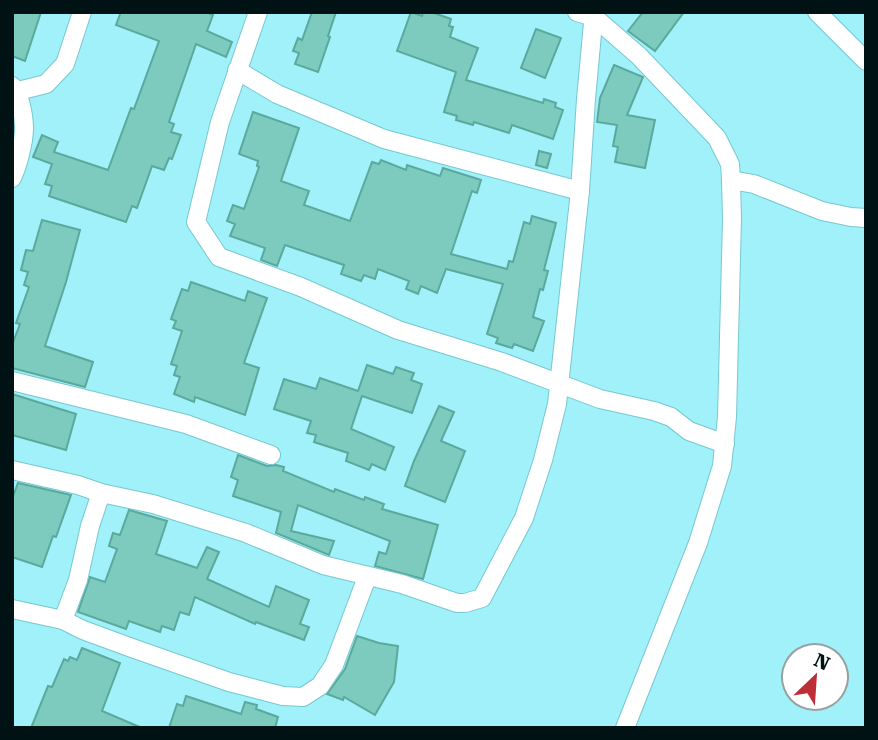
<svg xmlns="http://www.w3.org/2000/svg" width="878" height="740" font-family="'Roboto Serif',serif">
<rect width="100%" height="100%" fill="#a0f1f9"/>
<g fill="#7dcbbf" stroke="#5ba99d" stroke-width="2">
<polygon points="12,12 41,12 25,61 12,56"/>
<polygon points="121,12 206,12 213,15 207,31 232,42 226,57 196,44 169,122 174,124 171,132 181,135 172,159 169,158 164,170 152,166 137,208 132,206 126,222 49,196 52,186 45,184 52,164 33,157 42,135 58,142 54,152 108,170 131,108 134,109 159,41 116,25"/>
<polygon points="312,12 336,12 328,36 330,37 318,72 295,64 299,53 293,51 298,38 302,40"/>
<polygon points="411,12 422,16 423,12 431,12 451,19 449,26 453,27 450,37 478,48 466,80 543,103 544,99 556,103 555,107 563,110 553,139 512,125 509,133 474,122 473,125 456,120 457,116 444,112 456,72 397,51"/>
<polygon points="643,12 684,12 655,51 628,31"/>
<polygon points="536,29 561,38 545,78 521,68"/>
<polygon points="614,65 643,77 627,115 655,120 645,168 615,162 618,147 613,146 617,125 597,122 600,98"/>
<polygon points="253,112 299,128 281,181 309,191 304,205 350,221 372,162 379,164 381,160 406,170 407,165 440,176 443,168 481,180 477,193 472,191 451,254 507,269 509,261 513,262 524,222 530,224 532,216 556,223 544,270 548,271 543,290 540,289 533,317 544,321 533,351 514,344 512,348 496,343 498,338 487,334 503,284 446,269 437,293 421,286 418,294 406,289 409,281 378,269 375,279 364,275 361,281 341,274 344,265 285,245 277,266 261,260 265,248 230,236 235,224 227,221 233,205 244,209 259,167 257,166 258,161 239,154"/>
<polygon points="539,151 551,154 547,168 536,165"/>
<polygon points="42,220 80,230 66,282 45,346 93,362 85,387 12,368 12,345 20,324 16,323 29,287 24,285 28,272 21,270 26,250 33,251"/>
<polygon points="191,282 245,301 248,291 267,298 244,363 259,368 245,415 195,397 194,402 174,394 180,377 174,375 177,366 171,364 182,331 173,328 176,321 171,319 182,289 188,291"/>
<polygon points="367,365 393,374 396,367 414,373 411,380 422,384 412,413 362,396 351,429 394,447 385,470 372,464 369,470 346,461 348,453 314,442 316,435 307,433 311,421 274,409 284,379 316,389 320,378 358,391"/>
<polygon points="12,394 76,414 66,450 12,435"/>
<polygon points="439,406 454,412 441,441 465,451 445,502 405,486 414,461"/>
<polygon points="238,455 267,466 276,465 284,467 283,471 334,492 335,489 364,500 365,497 384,504 382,509 438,525 423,579 375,566 379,552 386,554 390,541 298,505 291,531 334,541 329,555 276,533 281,512 233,496 238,480 231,477"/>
<polygon points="18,483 71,495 56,537 53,536 42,567 12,557 12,499"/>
<polygon points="129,510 167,521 156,554 197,568 207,547 219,552 207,579 269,607 276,586 309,600 300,624 309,627 304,640 256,622 255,624 195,597 189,615 180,612 174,630 162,626 160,632 129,621 126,629 78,612 90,577 105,582 117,549 109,546 113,533 120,535"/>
<polygon points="357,636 379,643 398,646 394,682 375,715 344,697 343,700 327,694 345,669"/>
<polygon points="82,648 120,663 102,711 142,728 31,728 48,686 52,687 64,659 68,661 70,657 77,660"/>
<polygon points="186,696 241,714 245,702 257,705 256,709 278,717 275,728 169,728 177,704 183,706"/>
</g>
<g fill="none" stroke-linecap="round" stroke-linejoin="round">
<g stroke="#77c8cf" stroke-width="20">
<g id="minor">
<polyline points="258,12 220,122 196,222 219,257 301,287 398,330 502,362 600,399 654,411 671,417 689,431 725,444"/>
<polyline points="577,12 594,17 639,56 717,138 730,164 731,180 732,219 727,417 722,466 698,543 625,728"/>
<polyline points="817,12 866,61"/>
<polyline points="237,70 277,94 384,139 580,191"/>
<path d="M12,86C20,93 24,117 24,128C24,142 18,165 12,178"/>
<polyline points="18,91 46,84 65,64 82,12"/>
<polyline points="731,180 754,184 822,211 851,217 866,218"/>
<polyline points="12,381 186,424 271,455"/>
<polyline points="12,470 78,485 101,493 153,504 246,533 323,565 402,584 457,603 465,603 482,598 524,518 543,460 557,404 580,191 586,99 594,12"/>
<polyline points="12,609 63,620 83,630 132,648 229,682 283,696 303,697 320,686 334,665 367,577"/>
<polyline points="63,620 78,580 90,526 101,493"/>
</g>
</g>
<use href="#minor" stroke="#fff" stroke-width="18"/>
</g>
<rect width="878" height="740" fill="none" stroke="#001214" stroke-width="28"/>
<g transform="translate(815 677) rotate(25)"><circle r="33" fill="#ffffff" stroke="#99a0a1" stroke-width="2"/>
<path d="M0-5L12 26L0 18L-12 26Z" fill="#be2e36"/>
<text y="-10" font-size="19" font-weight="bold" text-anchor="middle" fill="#001214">N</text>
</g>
</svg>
